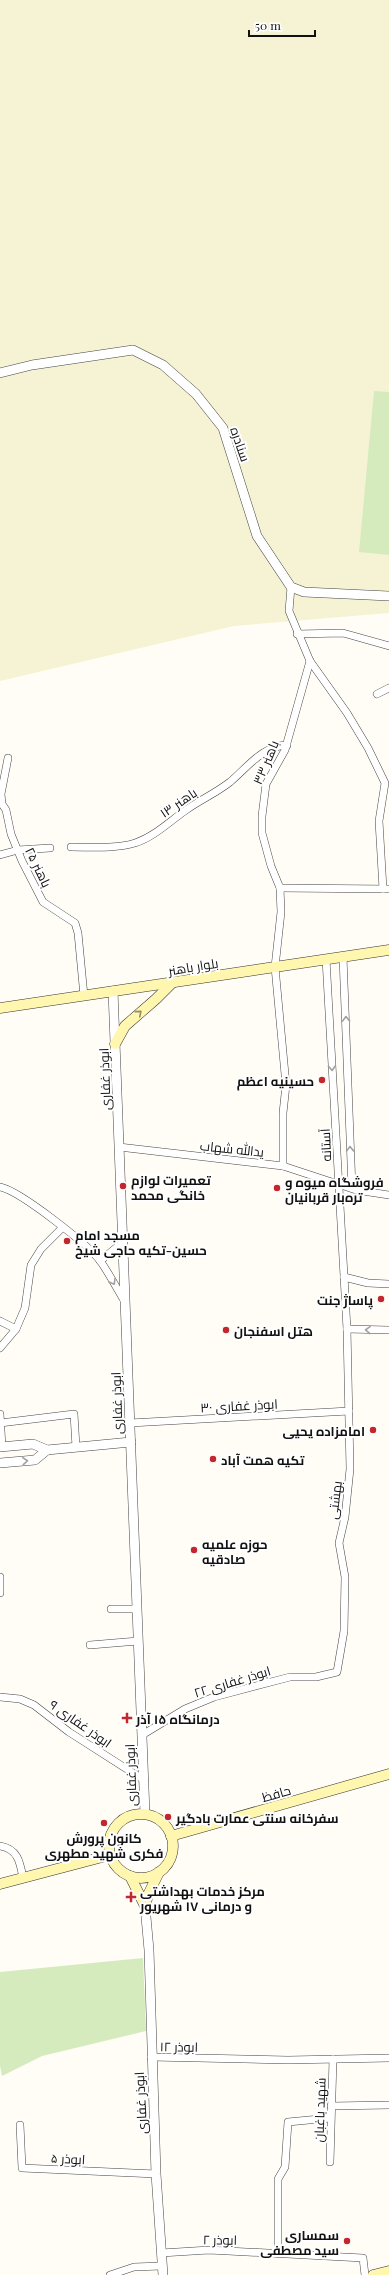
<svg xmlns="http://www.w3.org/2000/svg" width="389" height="2275" font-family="'Playfair Display',Cairo,serif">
<rect width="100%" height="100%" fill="#fffdf5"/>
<polygon fill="#f6f3d4" points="0,0 389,0 389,613 234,626 0,681"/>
<g fill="#d5ebbd">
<polygon points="374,391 389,392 389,555 359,552"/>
<polygon points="143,1958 146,2031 42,2056 2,2076 0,2066 0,1972"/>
</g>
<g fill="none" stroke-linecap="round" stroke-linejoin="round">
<g stroke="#444" stroke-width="8">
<g id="minor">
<polyline points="291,587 289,611 310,661 347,713 368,748 385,783 379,821 383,889"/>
<polyline points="297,634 343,633 389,646"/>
<polyline points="377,694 389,688"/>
<polyline points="8,758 1,794 2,804 6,810 11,834 22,861 43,902 75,923 78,933 84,996"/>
<path d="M71,847C92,847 115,849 135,843C154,837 170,821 186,810C200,800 216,793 230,782C248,767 262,746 287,745"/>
<polyline points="0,855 18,850 50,848"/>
<polyline points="280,888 389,889"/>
<polyline points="343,957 352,1188"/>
<polyline points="119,1147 283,1166 356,1190 389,1195"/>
<polyline points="283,1166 283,1113 286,1085 275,967 281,912 280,888 271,866 262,833 262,816 266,784 285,750 310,661"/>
<path d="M0,1187C20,1191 89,1245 101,1262C110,1275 117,1289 125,1302"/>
<polyline points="100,1261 123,1242"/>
<polyline points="344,1277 368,1283 389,1284"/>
<polyline points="0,1321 16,1329"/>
<polyline points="347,1329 389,1330"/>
<polyline points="0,1348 16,1329 25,1308 31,1265 41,1249 62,1228"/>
<polyline points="0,1414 2,1447"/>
<polyline points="0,1423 74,1414 76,1447"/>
<polyline points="130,1423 349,1411"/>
<polyline points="0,1577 0,1593"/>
<polyline points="111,1609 137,1609"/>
<polyline points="90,1645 138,1641"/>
<polyline points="0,1697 20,1699 34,1705 69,1732 144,1780"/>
<polyline points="142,1735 185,1709 214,1697 290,1677 316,1677 337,1672 344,1631 345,1577 339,1543 345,1517 350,1469 347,1329 326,959"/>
<path d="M0,1846C18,1849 20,1862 23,1878"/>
<polyline points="151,2057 288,2060 389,2058"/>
<polyline points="331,2106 389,2105"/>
<polyline points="20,2125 22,2168 156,2174"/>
<polyline points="330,2162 333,2059"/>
<polyline points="161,2253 209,2250 363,2258 365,2275"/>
<polyline points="278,2253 278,2179 285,2167 288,2122 330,2118"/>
<polyline points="110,2275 134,2267 161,2266"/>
</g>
</g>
<g stroke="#444" stroke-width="10">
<g id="tertiary">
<polyline points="0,373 32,365 133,350 163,365 196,394 223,428 257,536 291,587 304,592 389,596"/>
<polyline points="113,991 145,1814"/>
<polyline points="0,1447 33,1444 47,1450 131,1442"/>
<polyline points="0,1463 35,1460 47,1450"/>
<polyline points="145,1906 149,1950 156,2174 163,2275"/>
</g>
</g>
<g stroke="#333" stroke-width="11">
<g id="secondary">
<polyline points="0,1008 389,950"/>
<polyline points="115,1044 125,1026 156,999 172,983"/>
<circle cx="141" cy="1846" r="32"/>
<polyline points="171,1836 389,1774"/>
<polyline points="130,1876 145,1906 148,1895 159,1872"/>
<polyline points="0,1884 110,1855"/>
<polyline points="373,2275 389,2271"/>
</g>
</g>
<use href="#minor" stroke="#fff" stroke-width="7"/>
<use href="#tertiary" stroke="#fff" stroke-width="9"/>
<use href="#secondary" stroke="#fff6b0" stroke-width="10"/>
</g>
<defs><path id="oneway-chevron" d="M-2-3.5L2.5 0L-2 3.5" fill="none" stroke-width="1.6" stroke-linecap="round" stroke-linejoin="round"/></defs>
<use stroke="#948f68" href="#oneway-chevron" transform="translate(139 1013) rotate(-41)"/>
<g stroke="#a0a0a0">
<use href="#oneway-chevron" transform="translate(346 1019) rotate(-92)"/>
<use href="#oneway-chevron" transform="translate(332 1068) rotate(87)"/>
<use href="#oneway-chevron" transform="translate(350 1149) rotate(-92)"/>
<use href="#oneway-chevron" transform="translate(113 1282) rotate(59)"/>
<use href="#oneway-chevron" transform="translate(368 1330) rotate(-179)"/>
<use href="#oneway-chevron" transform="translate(25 1461) rotate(-5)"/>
</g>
<g fill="#c4262e" stroke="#fff" stroke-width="1.5">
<circle cx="322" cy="1080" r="4"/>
<circle cx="123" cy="1186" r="4"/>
<circle cx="277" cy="1188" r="4"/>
<circle cx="67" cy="1241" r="4"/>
<circle cx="381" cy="1299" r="4"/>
<circle cx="226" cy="1330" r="4"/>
<circle cx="373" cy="1430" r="4"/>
<circle cx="213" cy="1459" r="4"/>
<circle cx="194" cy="1550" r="4"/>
<path d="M125 1712h4v4h4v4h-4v4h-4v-4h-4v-4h4z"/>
<circle cx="168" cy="1817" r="4"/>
<circle cx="104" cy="1823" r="4"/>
<path d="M129 1891h4v4h4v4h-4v4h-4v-4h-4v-4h4z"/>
<circle cx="347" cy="2241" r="4"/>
</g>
<g text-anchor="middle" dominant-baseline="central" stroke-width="4" stroke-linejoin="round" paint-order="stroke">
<g font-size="13" fill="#111" stroke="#fff">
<text transform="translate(241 444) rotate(71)">سنادره</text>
<text transform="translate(265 762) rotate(-67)">باهنر ۳۳</text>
<text transform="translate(178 802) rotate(-34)">باهنر ۱۳</text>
<text transform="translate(39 867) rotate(64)">باهنر ۲۵</text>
<text transform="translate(193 966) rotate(-9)">بلوار باهنر</text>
<text transform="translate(104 1079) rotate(-92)">ابوذر غفاری</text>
<text transform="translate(325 1145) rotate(-93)">آستانه</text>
<text transform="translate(232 1148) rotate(6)">یدالله شهاب</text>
<text transform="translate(116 1403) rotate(-92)">ابوذر غفاری</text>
<text transform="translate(239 1405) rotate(-3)">ابوذر غفاری ۳۰</text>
<text transform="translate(334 1500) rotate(-83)">بهشتی</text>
<text transform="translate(232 1681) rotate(-17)">ابوذر غفاری ۲۲</text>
<text transform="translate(81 1723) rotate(35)">ابوذر غفاری ۹</text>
<text transform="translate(130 1775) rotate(-92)">ابوذر غفاری</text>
<text transform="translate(276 1793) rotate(-16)">حافظ</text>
<text transform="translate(179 2046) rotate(1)">ابوذر ۱۲</text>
<text transform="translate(140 2103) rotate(-93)">ابوذر غفاری</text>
<text transform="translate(319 2110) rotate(-88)">شهید باغبان</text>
<text transform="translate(68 2158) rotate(3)">ابوذر ۵</text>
<text transform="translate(220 2239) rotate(1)">ابوذر ۲</text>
</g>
<g font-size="13" font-weight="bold" fill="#111" stroke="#fff" text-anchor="start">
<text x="314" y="1080" text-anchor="end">حسینیه اعظم</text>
<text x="131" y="1179">تعمیرات لوازم<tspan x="131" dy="15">خانگی محمد</tspan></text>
<text x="285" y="1181">فروشگاه میوه و<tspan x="285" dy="15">تره‌بار قربانیان</tspan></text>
<text x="75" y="1234">مسجد امام<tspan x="75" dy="15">حسین-تکیه حاجی شیخ</tspan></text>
<text x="373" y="1299" text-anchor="end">پاساژ جنت</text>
<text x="234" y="1330">هتل اسفنجان</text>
<text x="365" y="1430" text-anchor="end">امامزاده یحیی</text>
<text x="221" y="1459">تکیه همت آباد</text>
<text x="202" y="1543">حوزه علمیه<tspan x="202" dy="15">صادقیه</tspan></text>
<text x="136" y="1718">درمانگاه ۱۵ آذر</text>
<text x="176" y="1817">سفرخانه سنتی عمارت بادگیر</text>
<text x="104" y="1837" text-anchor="middle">کانون پرورش<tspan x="104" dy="15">فکری شهید مطهری</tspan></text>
<text x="140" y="1890">مرکز خدمات بهداشتی<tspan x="140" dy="15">و درمانی ۱۷ شهریور</tspan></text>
<text x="339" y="2234" text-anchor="end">سمساری<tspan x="339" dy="15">سید مصطفی</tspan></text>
</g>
</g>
<path d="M249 30v6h66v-6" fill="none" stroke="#111111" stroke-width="2"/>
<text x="255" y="30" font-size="12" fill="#111111" stroke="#ffffff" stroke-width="3" paint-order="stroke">50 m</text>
</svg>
